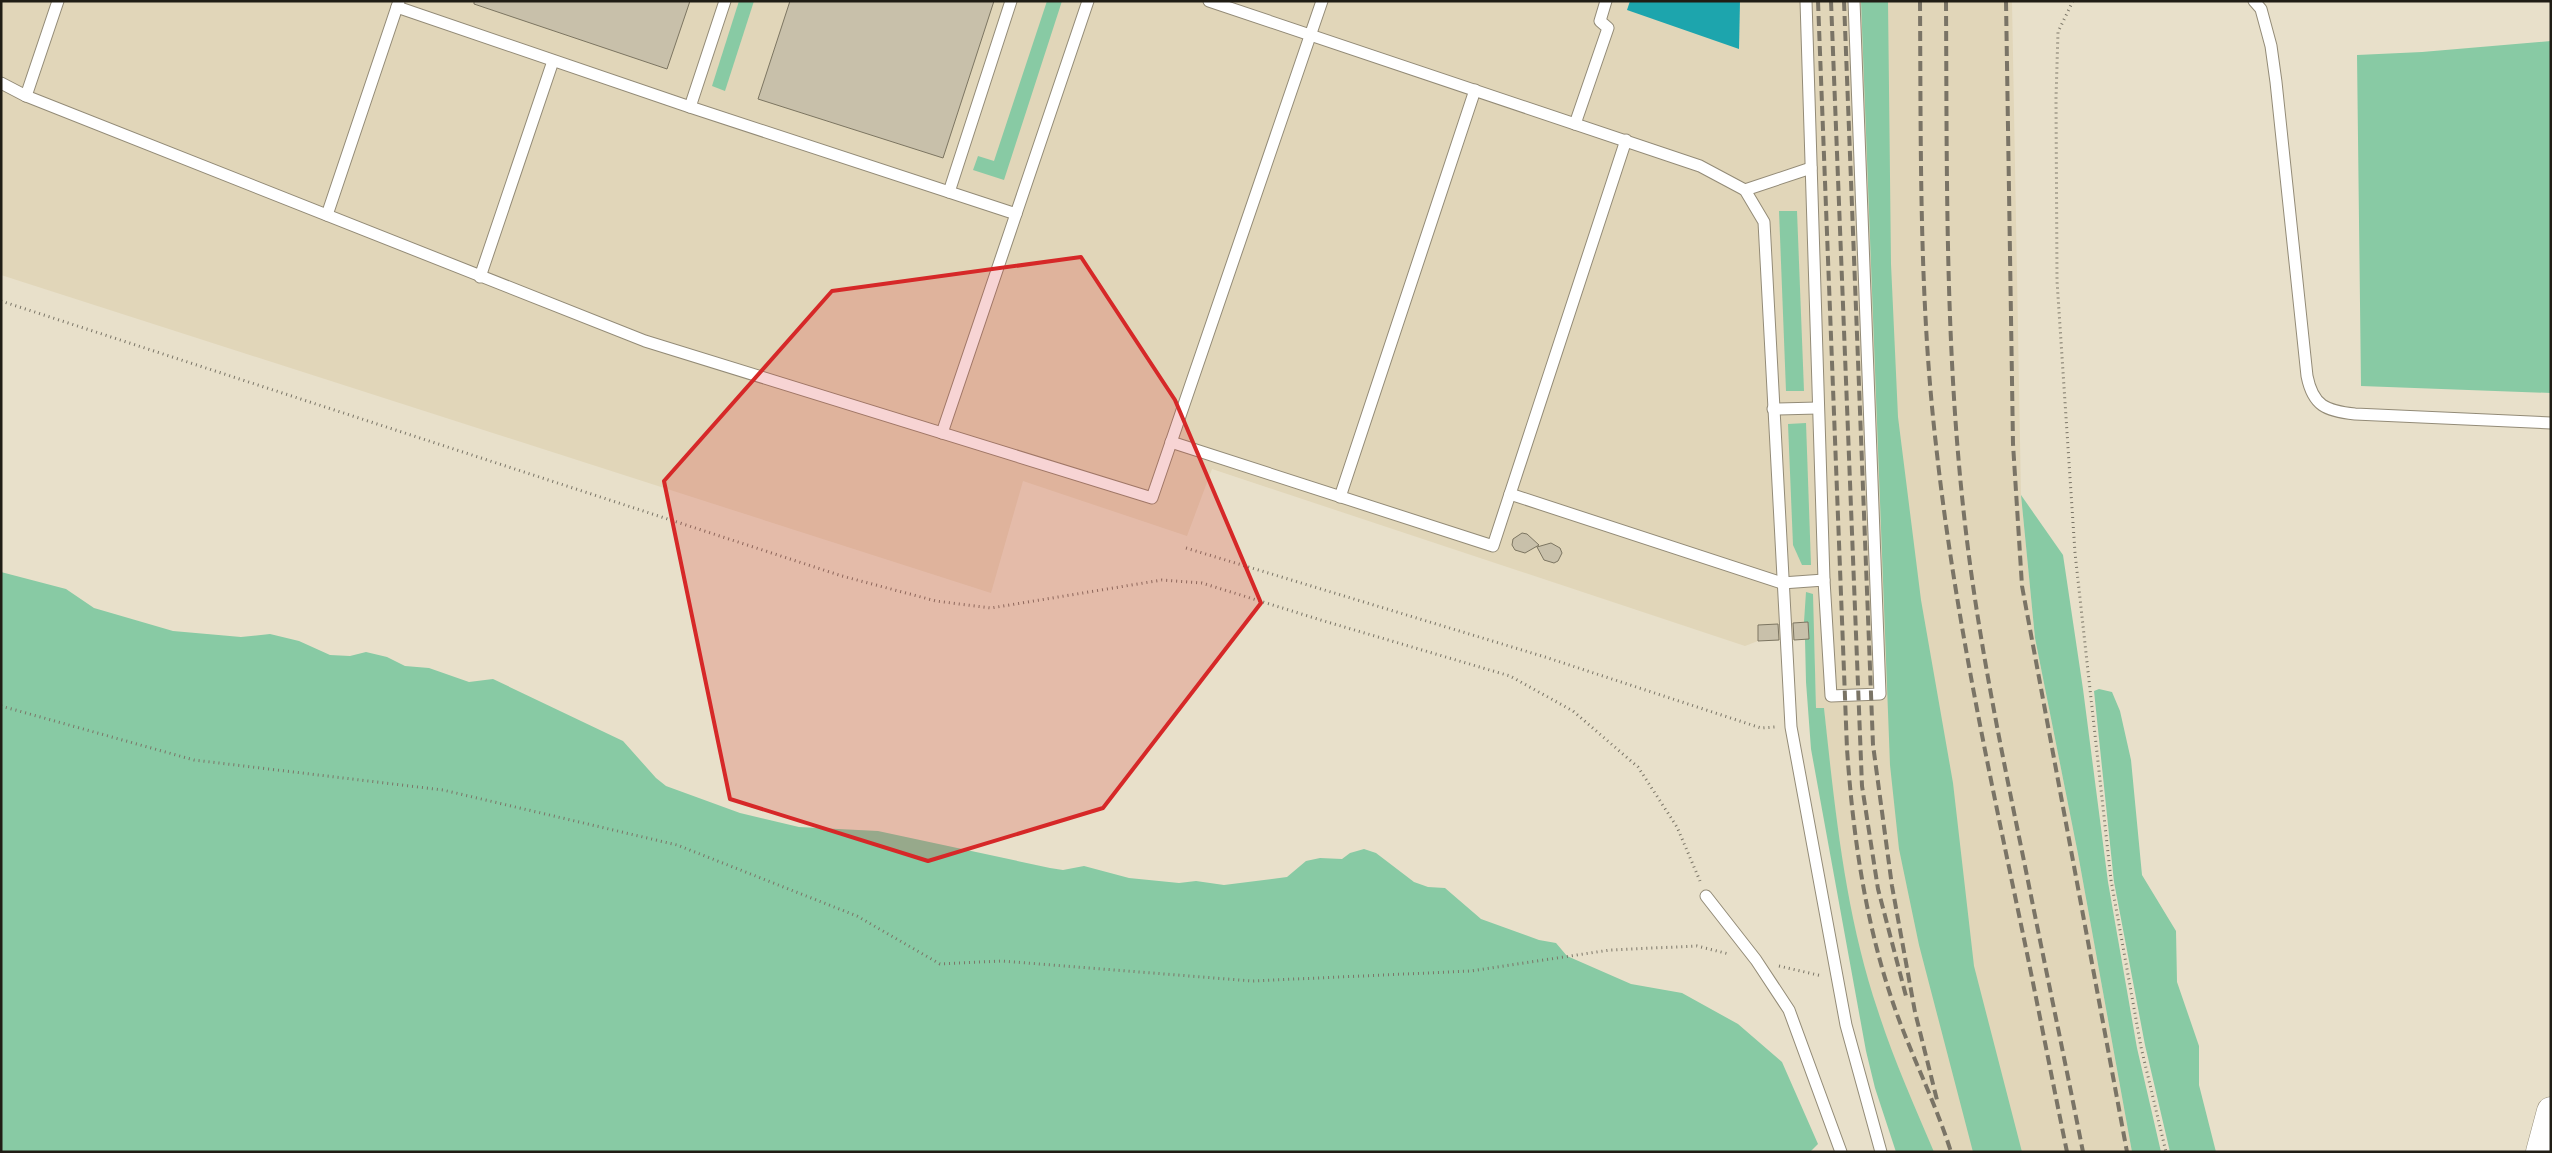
<svg xmlns="http://www.w3.org/2000/svg" width="2552" height="1153" font-family="Mulish,sans-serif">
<rect width="100%" height="100%" fill="#e8e0ca"/>
<polygon fill="#e1d6b9" points="1,1 2012,1 2021,495 2035,638 2078,854 2132,1152 1900,1152 1839,872 1824,708 1816,709 1814,639 1758,641 1745,646 1212,469 1187,536 1023,481 991,593 1,275"/>
<g fill="#88caa4">
<polygon points="739,1 754,1 725,91 712,86"/>
<polygon points="1047,1 1062,1 1004,180 973,170 978,156 994,161"/>
<polygon points="1861,1 1888,1 1891,264 1898,417 1921,600 1953,783 1974,966 2022,1152 1973,1152 1919,945 1899,849 1890,765"/>
<polygon points="2551,41 2551,393 2361,386 2357,55 2422,52"/>
<polygon points="1779,211 1797,211 1804,391 1786,391"/>
<polygon points="1806,423 1811,565 1802,565 1793,545 1788,424"/>
<polygon points="2021,495 2063,555 2083,689 2108,882 2137,1048 2161,1152 2132,1152 2078,854 2035,638"/>
<polygon points="1,572 66,589 94,608 173,631 241,637 270,634 299,641 330,655 350,656 366,652 387,657 405,666 429,668 469,682 493,679 623,741 656,778 666,786 740,813 799,827 878,831 1050,868 1063,870 1084,866 1129,878 1179,883 1196,881 1224,885 1287,877 1306,861 1320,858 1342,859 1350,853 1364,849 1376,853 1414,882 1428,887 1445,888 1481,919 1539,940 1556,943 1567,956 1631,984 1682,993 1738,1024 1782,1062 1818,1144 1810,1152 1,1152"/>
<path d="M1806,592L1813,594L1816,708H1824C1835,810 1845,913 1878,1011C1893,1058 1914,1105 1934,1152H1896L1875,1088L1866,1051L1811,749L1806,682L1805,639H1809L1808,622H1804Z"/>
<polygon points="2099,689 2112,692 2120,711 2131,760 2142,875 2176,931 2177,982 2199,1046 2199,1085 2216,1152 2170,1152 2145,1045 2114,882 2094,691"/>
</g>
<polygon fill="#1da5ad" points="1630,1 1740,1 1739,49 1627,10"/>
<g fill="#c8c0aa" stroke="#7c7561">
<polygon points="474,1 690,1 667,69 474,4"/>
<polygon points="790,1 994,1 943,158 758,99"/>
<polygon points="1522,533 1527,534 1539,545 1525,553 1515,550 1512,545 1513,539"/>
<polygon points="1551,543 1560,548 1562,553 1558,561 1554,563 1544,560 1537,547"/>
<polygon points="1808,622 1809,639 1794,640 1793,623"/>
<polygon points="1778,624 1779,640 1758,641 1758,625"/>
</g>
<g fill="none" stroke-linecap="round" stroke-linejoin="round">
<g stroke="#938b77" stroke-width="13">
<g id="lane">
<polyline points="725,1 690,107 1016,214 1088,1"/>
<polyline points="1209,1 1700,166 1745,190 1764,222 1791,727 1846,1025 1881,1152"/>
<polyline points="1806,1 1824,580"/>
<path d="M2254,1L2261,9L2271,46L2276,82L2307,376C2313,406 2326,411 2355,414L2551,423"/>
<polyline points="397,7 690,107"/>
<polyline points="1,83 26,96 645,341 1152,498 1322,1"/>
<polyline points="26,96 58,1"/>
<polyline points="1575,124 1608,28 1600,21 1606,1"/>
<polyline points="1745,190 1811,168"/>
<polyline points="949,192 1011,1"/>
<polyline points="327,215 399,1"/>
<polyline points="480,277 553,61"/>
<polyline points="1773,409 1818,408"/>
<polyline points="942,433 1016,214"/>
<polyline points="1171,442 1493,546 1510,494 1782,583 1824,580 1831,696 1880,694 1854,1"/>
<polyline points="1510,494 1626,140"/>
<polyline points="1340,497 1475,90"/>
<polyline points="1706,896 1756,960 1789,1010 1841,1152"/>
</g>
</g>
<g stroke="#938b77" stroke-width="29">
<polyline id="secondary" points="2540,1152 2551,1111"/>
</g>
<g stroke="#7a7567" stroke-width="3" stroke-dasharray="1 4" stroke-linecap="butt">
<polyline points="2073,1 2058,32 2056,98 2057,281 2075,553 2111,880 2141,1047 2166,1152"/>
<polyline points="1,301 842,576 936,601 991,608 1162,580 1202,583 1324,621 1510,676 1573,711 1638,767 1677,827 1700,881"/>
<polyline points="1186,548 1545,657 1761,728 1775,727"/>
<polyline points="1,706 194,760 443,790 677,845 857,916 940,964 1002,961 1252,981 1471,971 1610,950 1697,946 1729,954"/>
<polyline points="1779,966 1822,976"/>
</g>
<use href="#lane" stroke="#fff" stroke-width="11"/>
<use href="#secondary" stroke="#fff" stroke-width="28"/>
<g stroke="#7a7466" stroke-width="4" stroke-dasharray="10 5" stroke-linecap="butt">
<path d="M1818,1L1847,749C1853,835 1865,921 1893,1003C1910,1053 1935,1101 1951,1152"/>
<polyline points="1831,1 1862,786 1878,889 1907,1000"/>
<polyline points="1844,1 1873,745 1892,886 1915,1012 1938,1104"/>
<path d="M1920,1C1921,149 1919,298 1936,445C1954,610 1989,772 2023,934C2038,1006 2052,1079 2067,1152"/>
<path d="M1946,1C1947,173 1945,344 1964,515C1977,633 2001,749 2025,866C2044,961 2064,1056 2083,1152"/>
<polyline points="2006,1 2013,444 2022,586 2127,1152"/>
</g>
</g>
<path fill="#d62828" fill-opacity="0.2" stroke="#d62828" stroke-width="4" stroke-linejoin="round" d="M1081,257L1175,400L1261,603L1103,808L928,861L730,799L664,481L832,291Z"/>
<rect width="2552" height="1153" fill="none" stroke="#201d15" stroke-width="5"/>
</svg>
